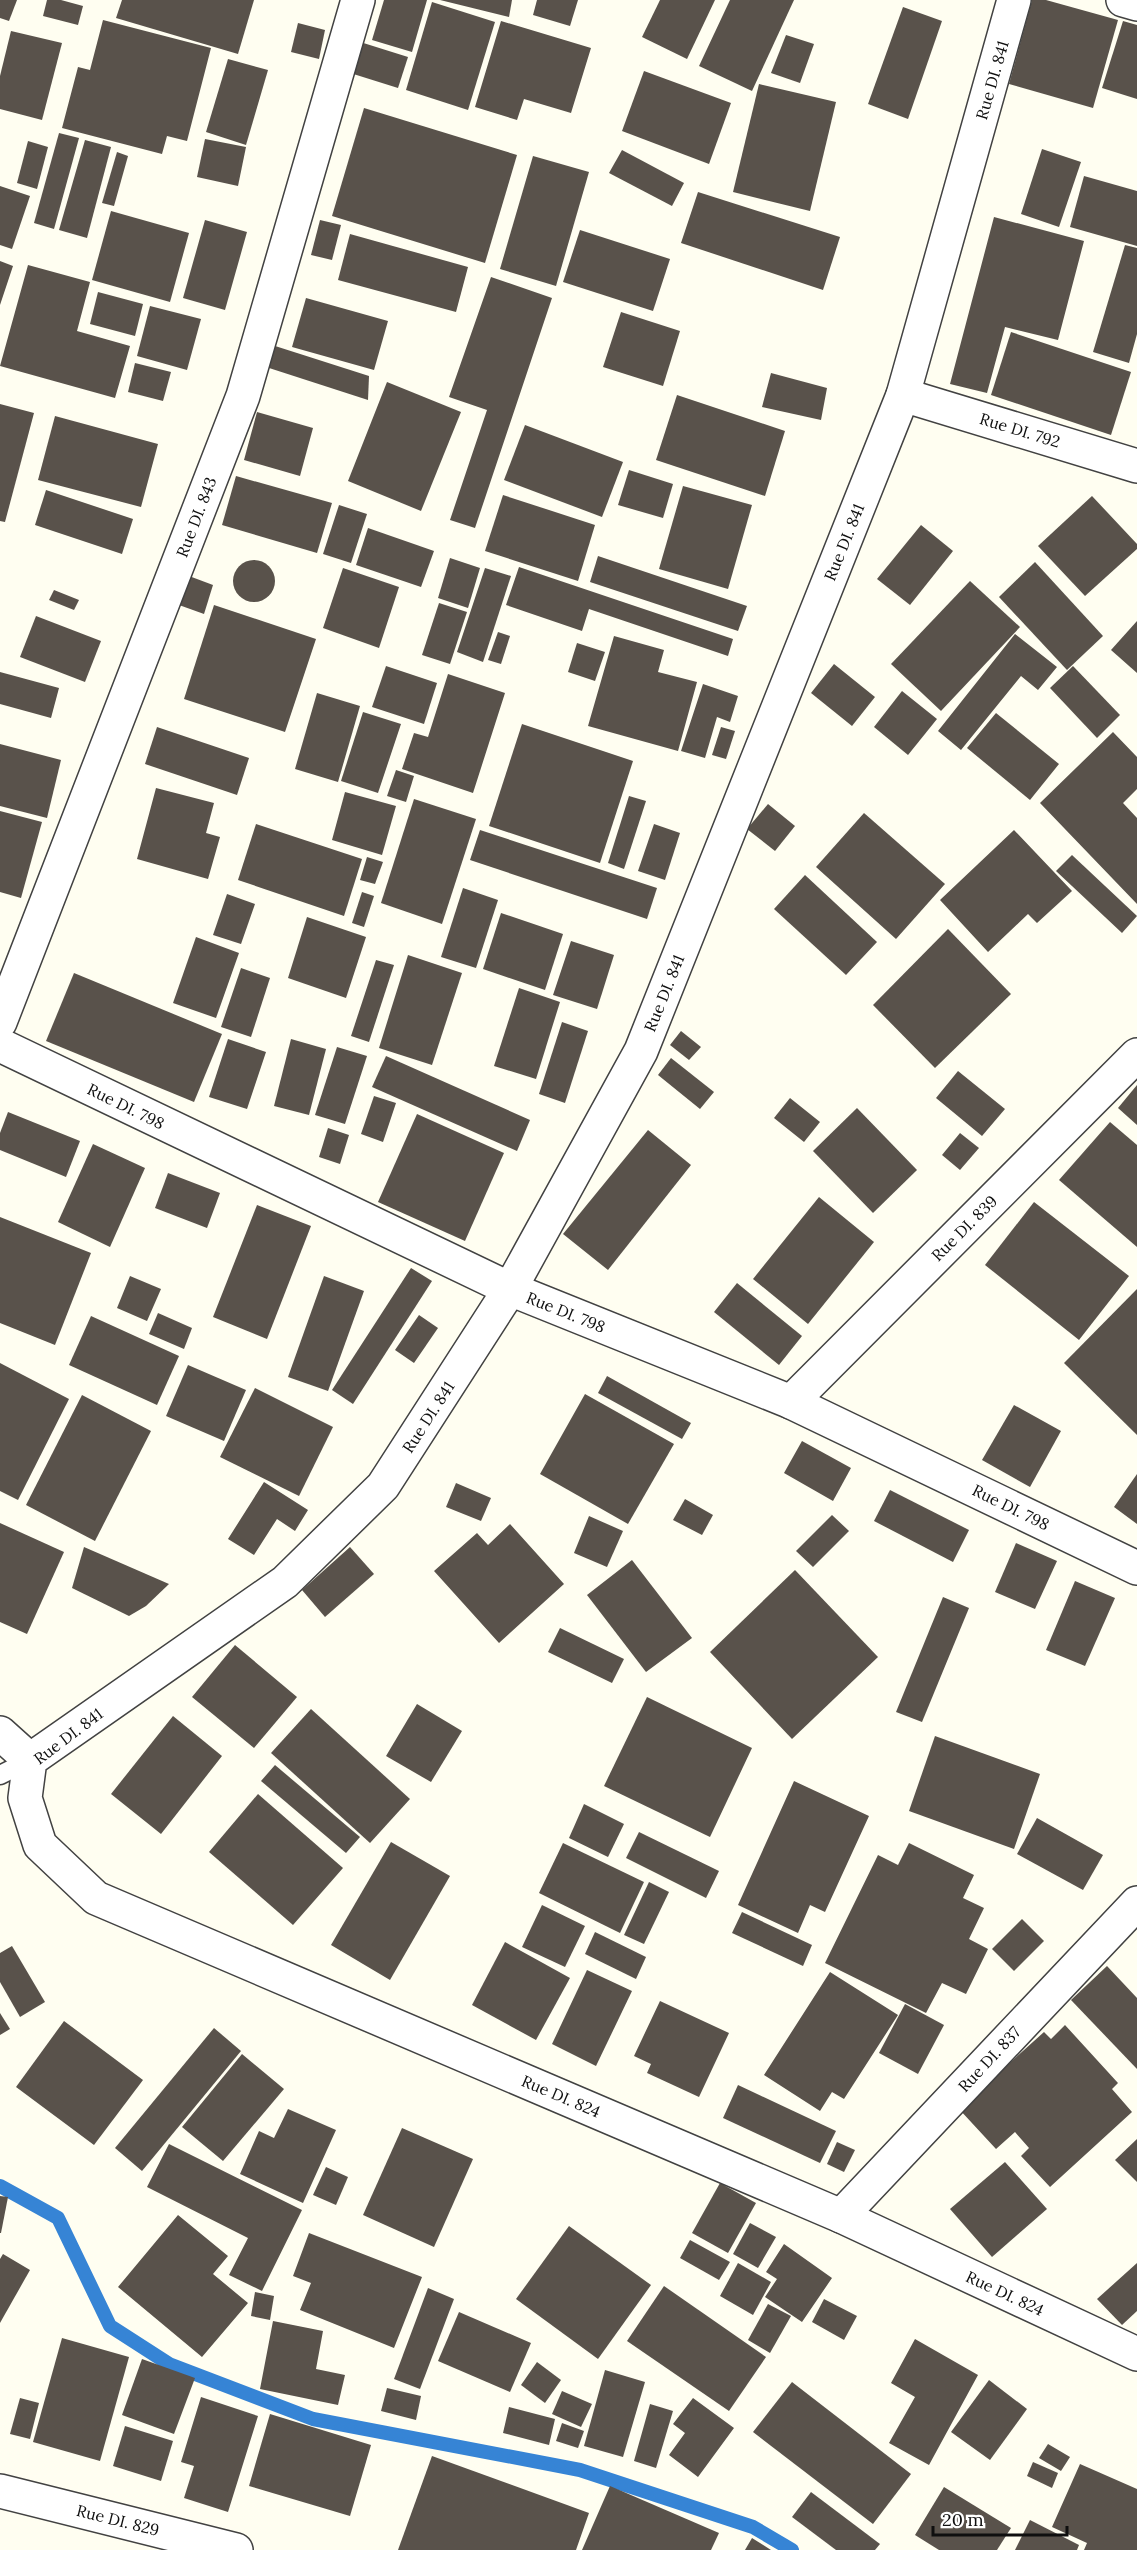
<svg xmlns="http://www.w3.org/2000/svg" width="1137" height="2550" font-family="Lora,serif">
<rect width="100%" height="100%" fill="#fffef1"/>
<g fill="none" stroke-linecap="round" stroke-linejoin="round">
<polyline stroke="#3684d5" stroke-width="14" points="0,2186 58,2218 110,2326 169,2364 313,2419 580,2470 753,2527 792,2550"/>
</g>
<g fill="#59524b">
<polygon points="0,0 17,0 9,21 0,18"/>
<polygon points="47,0 61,0 83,6 78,25 43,16"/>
<polygon points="122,0 254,0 238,54 116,18"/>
<polygon points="384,0 427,0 412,52 372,40"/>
<polygon points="440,0 512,0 509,17"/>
<polygon points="537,0 578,0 570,26 533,15"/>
<polygon points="660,0 715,0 687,59 642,37"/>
<polygon points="730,0 794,0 752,91 699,66"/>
<polygon points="1032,0 1046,0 1118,20 1093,108 1009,84"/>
<polygon points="432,2 495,22 468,110 406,90"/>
<polygon points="903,7 942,21 908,119 868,104"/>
<polygon points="103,20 211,48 187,141 167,136 162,154 62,128 78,67 90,70"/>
<polygon points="501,21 591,48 571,113 524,99 517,120 475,107"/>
<polygon points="1123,21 1137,25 1137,99 1102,88"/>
<polygon points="298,23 325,30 319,59 291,52"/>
<polygon points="11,31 62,43 42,120 0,109 0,76"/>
<polygon points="786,35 814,44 800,83 771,73"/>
<polygon points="357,41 408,57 398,88 347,72"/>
<polygon points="228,59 268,70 246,145 206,132"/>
<polygon points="644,71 731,103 709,164 622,131"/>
<polygon points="759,84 836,102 810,211 733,192"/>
<polygon points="364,108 517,155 485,263 332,216"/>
<polygon points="59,133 79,138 54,229 34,223"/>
<polygon points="205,139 246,147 238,186 197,177"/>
<polygon points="85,140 111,147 87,238 59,230"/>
<polygon points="28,141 48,147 37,189 17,183"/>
<polygon points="1042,149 1081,162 1059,227 1021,214"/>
<polygon points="622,150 684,183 672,206 609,173"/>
<polygon points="117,152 128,156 114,206 102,203"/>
<polygon points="533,156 589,172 556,286 500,269"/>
<polygon points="1084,176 1137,191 1137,246 1070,227"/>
<polygon points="0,186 30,196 12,249 0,245"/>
<polygon points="698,192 840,237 823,290 681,243"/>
<polygon points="111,211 189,233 170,302 92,280"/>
<polygon points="994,217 1084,241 1058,340 1005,327 987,393 950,384"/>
<polygon points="205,220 247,232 225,310 183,298"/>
<polygon points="320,220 341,225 332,260 311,255"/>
<polygon points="580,230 670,259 653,311 563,282"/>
<polygon points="350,234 468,267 456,312 338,280"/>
<polygon points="1125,245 1137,248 1137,334 1129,363 1093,352"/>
<polygon points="0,261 13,266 0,305"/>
<polygon points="28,265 90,282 77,331 130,346 115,398 0,366"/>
<polygon points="491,277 552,298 475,528 450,520 487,410 449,397"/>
<polygon points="98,292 143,304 135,336 90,324"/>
<polygon points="306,298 388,321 374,370 292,347"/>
<polygon points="150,306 201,319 187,370 137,356"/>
<polygon points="621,312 680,331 663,386 603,367"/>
<polygon points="1011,332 1131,372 1111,435 991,395"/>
<polygon points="272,345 369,376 368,400 266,367"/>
<polygon points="135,363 171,372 163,401 128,392"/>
<polygon points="771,373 827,388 821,420 762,407"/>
<polygon points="387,382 461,412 421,511 348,481"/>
<polygon points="677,395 785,431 765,496 656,460"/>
<polygon points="0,404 34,413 5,522 0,521"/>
<polygon points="257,412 313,428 300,476 244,460"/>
<polygon points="55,416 158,444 141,507 38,480"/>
<polygon points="525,425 623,462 602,517 504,480"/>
<polygon points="629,470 673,484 663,518 618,505"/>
<polygon points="236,476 332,503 317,553 222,525"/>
<polygon points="683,486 752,505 728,589 659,569"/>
<polygon points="46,490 133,519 122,554 35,525"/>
<polygon points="503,495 595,525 578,581 485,551"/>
<polygon points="1092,496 1137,544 1137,549 1085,596 1038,546"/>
<polygon points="339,505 367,514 351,563 323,554"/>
<polygon points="921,525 953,551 910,605 877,579"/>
<polygon points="368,528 434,551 421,587 356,565"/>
<polygon points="598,556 747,606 738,631 590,582"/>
<polygon points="450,558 480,568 468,608 438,598"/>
<circle cx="254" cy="581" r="21"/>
<polygon points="1035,562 1103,636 1067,670 999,597"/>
<polygon points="519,567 733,639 728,656 589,609 582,631 506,605"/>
<polygon points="343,568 399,587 379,648 323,628"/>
<polygon points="485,568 511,576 483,662 457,652"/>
<polygon points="189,576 213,585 204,614 179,605"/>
<polygon points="970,581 1020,627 941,711 891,664"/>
<polygon points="54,590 79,600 74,610 49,600"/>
<polygon points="439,603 467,612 450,664 422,655"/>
<polygon points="214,605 316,639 285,732 184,699"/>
<polygon points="36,616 101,641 85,682 20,657"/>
<polygon points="1137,621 1137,673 1111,650"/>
<polygon points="498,632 510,636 501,664 488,660"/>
<polygon points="1015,634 1057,667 1038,690 1021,676 961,750 938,731"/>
<polygon points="614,636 664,650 658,672 697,682 678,751 588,726"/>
<polygon points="577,643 605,652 595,681 568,672"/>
<polygon points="834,664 875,697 852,726 811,693"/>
<polygon points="386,666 437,683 424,724 372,707"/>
<polygon points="1073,666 1120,715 1097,738 1050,688"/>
<polygon points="0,672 59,688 51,718 0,704"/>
<polygon points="448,674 505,693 473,793 402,769 414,733 428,737"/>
<polygon points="703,684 738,696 730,722 717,717 705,758 681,751"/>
<polygon points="902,691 937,719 908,755 874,727"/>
<polygon points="317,693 360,706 338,782 295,769"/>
<polygon points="363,712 401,724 378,793 341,781"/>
<polygon points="996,713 1059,764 1030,800 967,748"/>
<polygon points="522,724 633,761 600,863 489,826"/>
<polygon points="157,727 249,758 237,795 145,764"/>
<polygon points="721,727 735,731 726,759 712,755"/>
<polygon points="1113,732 1137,757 1137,789 1123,803 1137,818 1137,904 1040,803"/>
<polygon points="0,744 61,760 47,818 0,806"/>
<polygon points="396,770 414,776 406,802 387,796"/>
<polygon points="156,788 214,803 206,833 220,837 208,879 137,859"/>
<polygon points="345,792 396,806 382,855 332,840"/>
<polygon points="629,796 646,801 624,869 608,863"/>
<polygon points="414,799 476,819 442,924 381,903"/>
<polygon points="768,804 795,826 775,851 747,829"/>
<polygon points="0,811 42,822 21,898 0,892"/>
<polygon points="864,813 945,884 896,939 816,867"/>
<polygon points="256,824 362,859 344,916 238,880"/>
<polygon points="654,824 680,833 665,880 638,871"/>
<polygon points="480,830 657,888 647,919 470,860"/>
<polygon points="1014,830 1072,891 1037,923 1028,914 988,952 940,900"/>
<polygon points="1072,855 1137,916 1122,933 1056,871"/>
<polygon points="367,857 383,862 375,884 360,880"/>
<polygon points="805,875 877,942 846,975 774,909"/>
<polygon points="463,888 498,900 476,968 441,957"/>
<polygon points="362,892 374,896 364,927 352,923"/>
<polygon points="227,894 255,904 241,944 213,935"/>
<polygon points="501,913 563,934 545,990 483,969"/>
<polygon points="307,917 366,937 346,998 288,978"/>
<polygon points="948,929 1011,994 935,1068 873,1005"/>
<polygon points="196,937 239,953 216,1018 173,1003"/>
<polygon points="571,941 614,955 597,1009 553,995"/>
<polygon points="408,955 462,973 432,1065 379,1048"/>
<polygon points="376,960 394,965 369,1042 351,1036"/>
<polygon points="241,968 270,978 251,1037 221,1027"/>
<polygon points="74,973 222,1034 194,1102 46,1041"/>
<polygon points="519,988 560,1002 536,1079 494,1066"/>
<polygon points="562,1022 588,1031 565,1103 539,1094"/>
<polygon points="681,1031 701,1047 689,1060 670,1045"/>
<polygon points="228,1039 266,1052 247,1109 209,1097"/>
<polygon points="291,1039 326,1049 309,1115 274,1106"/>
<polygon points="337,1047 367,1056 345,1124 315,1115"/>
<polygon points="386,1056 530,1120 517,1151 372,1087"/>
<polygon points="671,1058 714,1092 700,1109 658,1075"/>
<polygon points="958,1071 1005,1109 982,1136 936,1098"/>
<polygon points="1137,1085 1137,1125 1118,1108"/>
<polygon points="374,1096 396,1103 383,1142 361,1134"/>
<polygon points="790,1098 820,1122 804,1142 774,1118"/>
<polygon points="857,1108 917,1170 873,1213 813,1151"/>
<polygon points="8,1112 80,1141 66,1177 0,1150 0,1133"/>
<polygon points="417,1114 504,1153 465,1241 378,1202"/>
<polygon points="1110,1122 1137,1145 1137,1247 1059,1180"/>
<polygon points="328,1128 349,1135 340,1164 319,1157"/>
<polygon points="648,1130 691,1165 608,1270 563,1234"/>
<polygon points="960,1133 979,1148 960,1170 942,1155"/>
<polygon points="93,1144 145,1168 110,1247 58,1222"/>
<polygon points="168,1173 220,1193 207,1228 155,1208"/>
<polygon points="819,1197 874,1242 808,1324 753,1279"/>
<polygon points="1034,1202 1129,1276 1079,1340 985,1265"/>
<polygon points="257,1205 311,1226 267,1339 213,1317"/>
<polygon points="0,1217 91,1253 55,1345 0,1323"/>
<polygon points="411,1268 432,1281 353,1404 332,1390"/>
<polygon points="130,1276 161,1289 147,1321 117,1308"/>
<polygon points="324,1276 364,1291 328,1391 288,1377"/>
<polygon points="737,1283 802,1336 779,1365 714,1312"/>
<polygon points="1137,1289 1137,1435 1064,1363"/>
<polygon points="158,1313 192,1328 184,1349 149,1334"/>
<polygon points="419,1315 438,1328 414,1363 395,1350"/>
<polygon points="91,1316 179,1356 157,1405 69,1365"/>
<polygon points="0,1363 69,1399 18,1500 0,1491"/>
<polygon points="188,1365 246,1390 224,1441 166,1416"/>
<polygon points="607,1376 691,1423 682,1439 598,1393"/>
<polygon points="255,1388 333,1427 299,1496 220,1457"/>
<polygon points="585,1394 674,1444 628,1524 540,1474"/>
<polygon points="82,1395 151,1431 95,1541 26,1505"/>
<polygon points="1014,1405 1061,1431 1030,1487 982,1460"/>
<polygon points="802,1441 851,1468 833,1501 784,1473"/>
<polygon points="1137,1474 1137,1524 1114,1507"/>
<polygon points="264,1482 308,1510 295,1531 277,1519 254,1555 228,1539"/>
<polygon points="456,1483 491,1498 481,1521 446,1507"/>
<polygon points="890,1490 969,1530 953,1562 874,1521"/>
<polygon points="685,1499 713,1515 702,1535 673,1520"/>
<polygon points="832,1515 849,1531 813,1567 796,1551"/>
<polygon points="589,1516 623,1531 607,1567 574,1553"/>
<polygon points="0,1523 64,1552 27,1634 0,1622"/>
<polygon points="510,1524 564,1584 499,1643 434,1571 477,1533 488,1545"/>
<polygon points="1016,1543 1057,1561 1035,1609 995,1592"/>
<polygon points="84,1547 169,1584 146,1606 129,1616 72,1588"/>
<polygon points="350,1547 374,1574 325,1617 302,1590"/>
<polygon points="632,1560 692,1638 646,1672 587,1595"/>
<polygon points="795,1570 878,1657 792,1739 710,1652"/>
<polygon points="1075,1581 1115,1598 1085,1666 1046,1650"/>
<polygon points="943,1597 969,1608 922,1722 896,1712"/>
<polygon points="560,1628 624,1659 612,1683 548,1652"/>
<polygon points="235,1645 297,1697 254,1748 192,1697"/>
<polygon points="647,1697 752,1748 710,1837 604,1786"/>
<polygon points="417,1704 462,1731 431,1782 386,1756"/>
<polygon points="311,1709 410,1799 370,1843 271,1753"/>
<polygon points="173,1716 222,1756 161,1834 111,1794"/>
<polygon points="935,1736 1040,1774 1014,1849 909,1811"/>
<polygon points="275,1765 360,1837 346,1853 261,1781"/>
<polygon points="794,1781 869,1816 825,1912 810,1905 798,1933 738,1905"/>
<polygon points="258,1794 343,1868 293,1925 209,1852"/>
<polygon points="584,1804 624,1824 608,1857 569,1838"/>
<polygon points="1037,1818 1103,1855 1083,1890 1017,1854"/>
<polygon points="639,1832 719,1871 706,1898 626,1858"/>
<polygon points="391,1842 450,1876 390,1980 331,1945"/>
<polygon points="563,1843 644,1882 620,1933 539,1893"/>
<polygon points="909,1843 974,1875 963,1898 984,1908 969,1939 988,1949 966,1994 942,1983 926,2013 825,1963 878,1855 898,1865"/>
<polygon points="649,1882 669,1892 644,1944 624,1935"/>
<polygon points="542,1905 585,1926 565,1967 522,1947"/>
<polygon points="742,1912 812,1945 803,1966 732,1933"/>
<polygon points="1022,1919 1044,1941 1014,1971 992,1949"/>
<polygon points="595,1932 646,1957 636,1979 585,1954"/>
<polygon points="505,1942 570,1978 536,2040 472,2005"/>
<polygon points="12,1946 45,2002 20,2017 0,1982 0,1953"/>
<polygon points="1107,1966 1137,1998 1137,2069 1071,2000"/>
<polygon points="587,1970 632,1991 596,2066 552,2044"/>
<polygon points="830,1972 898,2015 844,2099 832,2092 820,2111 764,2075"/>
<polygon points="660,2001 729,2033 699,2097 647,2073 651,2064 634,2056"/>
<polygon points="905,2004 944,2025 918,2074 879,2053"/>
<polygon points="0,2013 10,2029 0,2035"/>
<polygon points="64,2021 143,2080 94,2145 16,2087"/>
<polygon points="1065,2025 1118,2083 1112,2089 1132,2112 1050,2187 1021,2156 1029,2148 1015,2132 996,2149 959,2109 1044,2032 1051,2039"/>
<polygon points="214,2028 241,2051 142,2171 115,2148"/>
<polygon points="242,2054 284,2089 223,2161 182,2127"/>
<polygon points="738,2085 836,2131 820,2163 723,2118"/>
<polygon points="288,2109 336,2130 303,2203 240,2174 259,2131 274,2138"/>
<polygon points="402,2128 473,2159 434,2247 363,2215"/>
<polygon points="1137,2139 1137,2182 1115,2160"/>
<polygon points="837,2142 855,2150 844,2172 827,2164"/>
<polygon points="169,2144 302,2210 262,2291 229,2275 248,2238 147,2187"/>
<polygon points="1005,2162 1047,2209 992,2257 950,2209"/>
<polygon points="326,2167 348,2177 336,2205 313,2195"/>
<polygon points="720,2183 756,2203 728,2253 692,2233"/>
<polygon points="0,2196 8,2197 1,2233 0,2233"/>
<polygon points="178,2215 228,2256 213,2274 248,2303 202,2357 118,2287"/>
<polygon points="750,2223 776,2237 758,2268 733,2254"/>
<polygon points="569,2226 651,2285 598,2359 516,2299"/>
<polygon points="309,2233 422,2277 394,2348 300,2310 311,2283 293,2276"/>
<polygon points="690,2240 730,2262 719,2280 680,2258"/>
<polygon points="784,2244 832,2278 802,2322 765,2297 777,2279 766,2272"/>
<polygon points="3,2254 30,2270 0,2323 0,2259"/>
<polygon points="738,2263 771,2282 753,2315 720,2296"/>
<polygon points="1137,2263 1137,2311 1122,2325 1097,2299"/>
<polygon points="664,2286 766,2357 729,2411 627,2341"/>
<polygon points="428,2288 454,2299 420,2389 394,2379"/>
<polygon points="255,2292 274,2296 270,2320 251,2316"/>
<polygon points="824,2299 857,2316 844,2340 812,2322"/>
<polygon points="768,2304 791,2316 770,2353 748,2340"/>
<polygon points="459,2312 531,2343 510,2392 438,2361"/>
<polygon points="273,2321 323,2331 316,2369 345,2375 338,2405 260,2389"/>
<polygon points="62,2338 129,2357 100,2461 33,2442"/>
<polygon points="915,2339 978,2375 929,2465 889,2443 915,2397 891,2383"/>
<polygon points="142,2359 195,2378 174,2434 122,2415"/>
<polygon points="537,2362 561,2380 545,2403 521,2385"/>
<polygon points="605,2370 645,2382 623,2457 584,2446"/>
<polygon points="989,2380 1027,2409 990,2460 951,2432"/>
<polygon points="792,2382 911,2474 873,2524 753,2432"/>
<polygon points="387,2388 421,2396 416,2420 381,2411"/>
<polygon points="562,2391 592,2404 581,2427 552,2414"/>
<polygon points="201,2397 258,2416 228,2512 184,2498 194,2466 181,2462"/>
<polygon points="20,2398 39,2403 30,2439 10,2434"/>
<polygon points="693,2398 734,2428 698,2477 669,2455 685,2433 673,2424"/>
<polygon points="650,2404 673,2411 656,2468 634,2461"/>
<polygon points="509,2407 555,2419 549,2445 503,2433"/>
<polygon points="270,2414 371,2445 350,2516 249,2486"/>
<polygon points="562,2423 584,2431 578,2448 556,2441"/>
<polygon points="125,2426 173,2441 161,2481 113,2466"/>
<polygon points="1048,2444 1070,2457 1061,2471 1039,2458"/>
<polygon points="432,2456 589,2513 576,2550 398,2550"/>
<polygon points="1033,2462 1058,2473 1052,2488 1027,2476"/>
<polygon points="1080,2464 1137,2489 1137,2550 1084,2550 1087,2543 1052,2527"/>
<polygon points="610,2486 719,2533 711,2550 582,2550"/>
<polygon points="944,2487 1011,2528 997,2550 939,2550 915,2535"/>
<polygon points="811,2492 880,2544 875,2550 836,2550 792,2517"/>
<polygon points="1030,2520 1079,2545 1077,2550 1015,2550"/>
<polygon points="752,2538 771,2550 745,2550"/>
</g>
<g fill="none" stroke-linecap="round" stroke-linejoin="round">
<g stroke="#424242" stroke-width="21">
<polyline id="service" points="0,1775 30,1760"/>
</g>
<g stroke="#424242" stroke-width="36">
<g id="minor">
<polyline points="1014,0 903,395 641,1051 510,1289 383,1486 285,1582 30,1760 25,1798 40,1845 96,1898 841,2216 1137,2354"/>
<polyline points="1123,0 1137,4"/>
<polyline points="903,395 1137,466"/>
<polyline points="0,1022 243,396 358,0"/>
<polyline points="0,1045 510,1289 791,1402 1137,1568"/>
<polyline points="791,1402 1137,1055"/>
<polyline points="0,1733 30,1760"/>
<polyline points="841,2216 1137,1903"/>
</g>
</g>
<g stroke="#424242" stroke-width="36">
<polyline id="tertiary" points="0,2491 236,2550"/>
</g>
<use href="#service" stroke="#fff" stroke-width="18"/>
<use href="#minor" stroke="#fff" stroke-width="33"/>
<use href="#tertiary" stroke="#fff" stroke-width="33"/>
</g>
<g text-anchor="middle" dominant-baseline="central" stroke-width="6" stroke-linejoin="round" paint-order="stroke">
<g font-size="16" fill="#0f0f0f" stroke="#fff">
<text transform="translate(992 80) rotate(-74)">Rue DI. 841</text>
<text transform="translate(1020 430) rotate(17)">Rue DI. 792</text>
<text transform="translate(196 517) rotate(-69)">Rue DI. 843</text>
<text transform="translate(844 542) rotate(-68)">Rue DI. 841</text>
<text transform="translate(664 993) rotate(-68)">Rue DI. 841</text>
<text transform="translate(126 1106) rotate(26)">Rue DI. 798</text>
<text transform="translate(964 1228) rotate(-45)">Rue DI. 839</text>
<text transform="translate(566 1312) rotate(22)">Rue DI. 798</text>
<text transform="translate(428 1417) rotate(-57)">Rue DI. 841</text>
<text transform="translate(1011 1507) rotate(26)">Rue DI. 798</text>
<text transform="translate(68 1736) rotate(-37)">Rue DI. 841</text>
<text transform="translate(989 2059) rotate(-47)">Rue DI. 837</text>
<text transform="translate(561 2096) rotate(23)">Rue DI. 824</text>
<text transform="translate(1005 2293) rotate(25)">Rue DI. 824</text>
<text transform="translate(118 2520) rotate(14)">Rue DI. 829</text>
</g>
</g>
<path d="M933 2526v9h134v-9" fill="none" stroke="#0f0f0f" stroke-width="3"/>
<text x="942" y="2526" font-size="18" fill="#0f0f0f" stroke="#ffffff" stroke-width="4.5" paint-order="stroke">20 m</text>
</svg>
